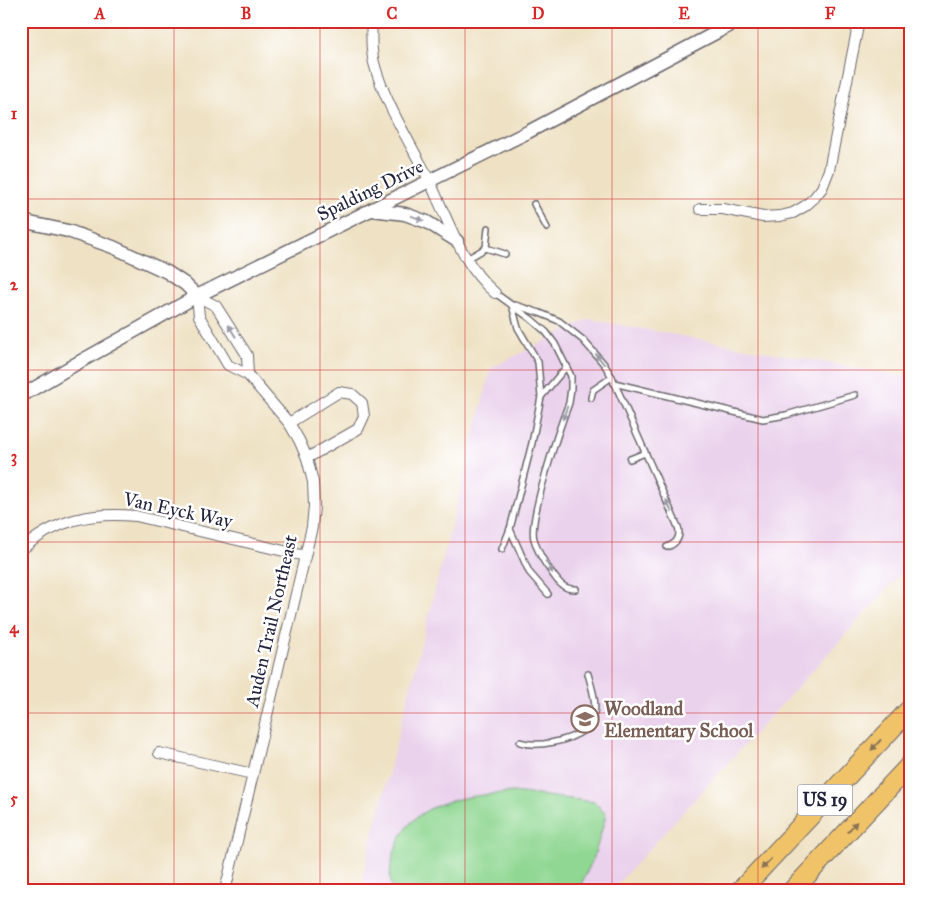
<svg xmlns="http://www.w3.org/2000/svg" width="931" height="912" font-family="'IM FELL Great Primer',serif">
<rect width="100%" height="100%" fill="#fff"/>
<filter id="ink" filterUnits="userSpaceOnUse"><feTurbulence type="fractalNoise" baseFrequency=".02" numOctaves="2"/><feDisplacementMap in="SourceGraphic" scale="10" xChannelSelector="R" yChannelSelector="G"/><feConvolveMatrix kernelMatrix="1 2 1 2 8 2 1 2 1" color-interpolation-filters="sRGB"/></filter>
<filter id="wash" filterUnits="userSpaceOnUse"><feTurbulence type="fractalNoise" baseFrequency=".0096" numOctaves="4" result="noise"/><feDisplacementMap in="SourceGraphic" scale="20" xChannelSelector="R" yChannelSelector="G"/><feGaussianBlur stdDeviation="1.12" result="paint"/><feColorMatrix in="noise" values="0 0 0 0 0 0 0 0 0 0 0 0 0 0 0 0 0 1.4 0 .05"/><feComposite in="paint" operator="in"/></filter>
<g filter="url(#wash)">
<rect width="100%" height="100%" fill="#efe2c4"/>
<polygon fill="#ead1ec" points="589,319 910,378 910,564 611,891 365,891 363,875 491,368"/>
<path fill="#8fd792" stroke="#587c66" d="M513,792L595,802L606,815L594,857L578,891H394C387,880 391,862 395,850C398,845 399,838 403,833C425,797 476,796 513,792Z"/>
</g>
<g filter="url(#ink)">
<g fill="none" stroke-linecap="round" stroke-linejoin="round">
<g stroke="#6a656b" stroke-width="8">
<g id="service">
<polyline points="534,204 547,228"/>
<polyline points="486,248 488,228"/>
<polyline points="467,259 486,248 505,254"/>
<path d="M495,293L531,319L546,332L555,344L571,376V388L569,403C560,426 528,520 534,539C537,550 545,564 552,573C558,582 564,590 576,589"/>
<path d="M515,305L540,313L559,321L583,340L604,364L612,377L678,527C681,537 677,543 667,547"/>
<polyline points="614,383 763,419 786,415 855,395"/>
<polyline points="541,397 567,366"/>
<polyline points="591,398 593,390 612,377"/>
<polyline points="630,459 645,453"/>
<polyline points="510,529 529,572 548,594"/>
<polyline points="502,549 510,529 532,443 541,397 538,362 518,328 512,305"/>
<path d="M520,742C537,748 569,741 584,730C589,726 592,719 594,713C597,702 591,685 588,674"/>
</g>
</g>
<g stroke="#6a656b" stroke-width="12">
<g id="minor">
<path d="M372,21C371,35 371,50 374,63C384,101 408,139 426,174C447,215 459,262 495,293"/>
<polyline points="700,209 723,209 763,217 780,216 793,213 805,206 814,198 822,188 829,170 859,21"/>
<polyline points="197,296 199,316 228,365 248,375 289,423 299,440 307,458 313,482 314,506 312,527 225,891"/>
<polyline points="197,296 216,306 247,355 248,375"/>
<polyline points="289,423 339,392 352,394 362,403 364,416 358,429 307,458"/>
<path d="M21,550C56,519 91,512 136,516L305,556"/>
<polyline points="159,753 253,774"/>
</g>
</g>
<g stroke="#6a656b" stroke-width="15">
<g id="tertiary">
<polyline points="372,210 405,214 427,222 457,241"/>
<polyline points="21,221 68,231 113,247 167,272 185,284 197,296"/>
<polyline points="21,396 74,365 197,296 528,132 738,21"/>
</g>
</g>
<g stroke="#6a656b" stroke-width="21">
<g id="motorway">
<polyline points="740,891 910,709"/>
<polyline points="792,891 910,765"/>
</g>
</g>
<use href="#service" stroke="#fff" stroke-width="5"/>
<use href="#minor" stroke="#fff" stroke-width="10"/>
<use href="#tertiary" stroke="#fff" stroke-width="12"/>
<use href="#motorway" stroke="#f1c369" stroke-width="19"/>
</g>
<defs><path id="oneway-solid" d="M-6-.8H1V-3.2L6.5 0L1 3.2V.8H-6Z" transform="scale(1.25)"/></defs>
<g fill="#9c9ca7">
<use href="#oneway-solid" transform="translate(417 218) rotate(20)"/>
<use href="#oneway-solid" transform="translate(232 331) rotate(-122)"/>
<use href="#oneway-solid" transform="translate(600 359) rotate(-129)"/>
<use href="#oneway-solid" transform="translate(565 413) rotate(109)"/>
<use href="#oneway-solid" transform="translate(669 506) rotate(-114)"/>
<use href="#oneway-solid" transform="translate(549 567) rotate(61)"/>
</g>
<g fill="#8a7252">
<use href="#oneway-solid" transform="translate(876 745) rotate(133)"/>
<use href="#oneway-solid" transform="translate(852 827) rotate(-47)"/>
<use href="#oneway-solid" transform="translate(766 864) rotate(133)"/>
</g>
</g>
<path fill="none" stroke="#d62828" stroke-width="1" stroke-opacity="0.55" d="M174,21V891M320,21V891M465,21V891M612,21V891M758,21V891M21,199H910M21,370H910M21,542H910M21,713H910"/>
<defs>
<g id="school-ring" transform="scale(1.4375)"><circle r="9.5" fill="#fff" stroke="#8d6e63" stroke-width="1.5"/><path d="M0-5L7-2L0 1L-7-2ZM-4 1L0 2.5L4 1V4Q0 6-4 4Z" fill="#8d6e63"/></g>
</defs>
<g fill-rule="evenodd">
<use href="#school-ring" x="585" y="719"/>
</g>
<g text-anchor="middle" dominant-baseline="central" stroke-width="5" stroke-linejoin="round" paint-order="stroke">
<rect fill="#fff" stroke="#646476" stroke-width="1" x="797.5" y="784.5" width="55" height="31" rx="4"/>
<g font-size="18" font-weight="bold" fill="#22223b">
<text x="825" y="800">US 19</text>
</g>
<g font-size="19" fill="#22223b" stroke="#fff">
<text transform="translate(370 190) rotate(-26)">Spalding Drive</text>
<text transform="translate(178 510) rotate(12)">Van Eyck Way</text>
<text transform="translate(271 621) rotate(-77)">Auden Trail Northeast</text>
</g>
<g font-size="19" font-weight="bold" fill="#785e54" stroke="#fff" text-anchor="start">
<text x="604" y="708">Woodland<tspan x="604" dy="22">Elementary School</tspan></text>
</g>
</g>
<rect width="931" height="912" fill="none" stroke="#fff" stroke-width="55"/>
<rect x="28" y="28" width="876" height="856" fill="none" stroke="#d62828" stroke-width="2"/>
<g font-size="16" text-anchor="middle" font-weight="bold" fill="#d62828">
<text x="100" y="19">A</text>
<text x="246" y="19">B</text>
<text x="392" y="19">C</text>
<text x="538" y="19">D</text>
<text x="684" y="19">E</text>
<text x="830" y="19">F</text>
<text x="14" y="119">1</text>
<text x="14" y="290">2</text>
<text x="14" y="462">3</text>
<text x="14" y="633">4</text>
<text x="14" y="804">5</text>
</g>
</svg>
